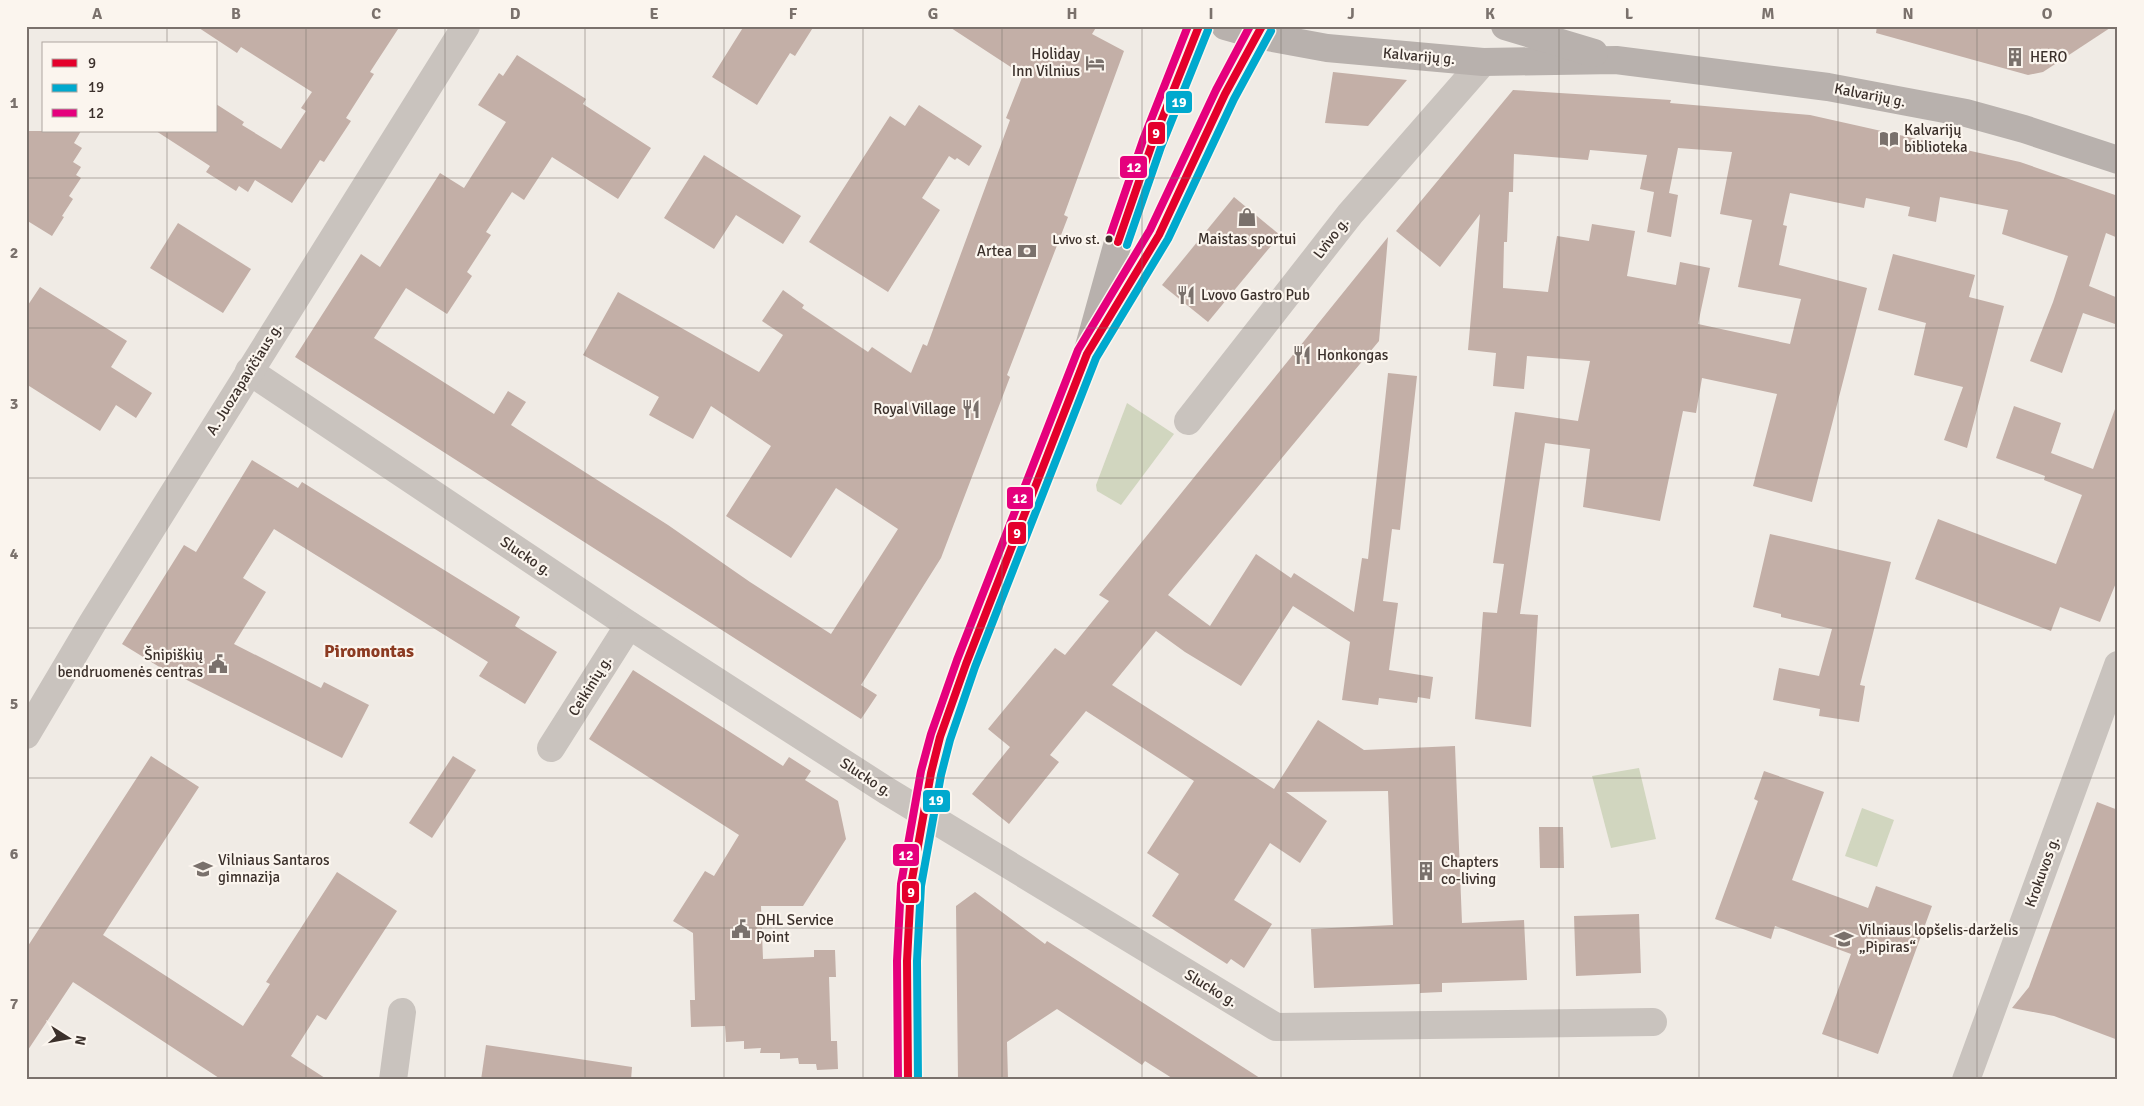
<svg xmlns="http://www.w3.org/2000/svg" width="2144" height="1106" font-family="Signika,sans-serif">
<rect width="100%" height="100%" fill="#f0ebe5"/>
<g fill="#d1d6bf">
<polygon points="1127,403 1174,434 1121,505 1097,491 1096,485"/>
<polygon points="1639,768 1656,839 1611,848 1592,776"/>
<polygon points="1862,808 1894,820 1877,867 1845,856"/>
</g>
<g fill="#c3afa7" fill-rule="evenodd">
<polygon points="196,26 400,26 370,72 374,74 346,118 351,121 324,162 320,160 292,203 255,180 248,192 239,186 236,191 206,172 210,166 156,131 216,131 216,104 244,122 242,125 281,149 306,111 301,108 312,92 241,47 237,53"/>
<polygon points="744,26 814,26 795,56 790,53 757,105 712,77"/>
<polygon points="948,26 1097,26 1092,34 1124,51 1064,215 1068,217 1007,375 1010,377 941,558 861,685 877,695 861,719 295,357 361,254 380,267 440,173 464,188 506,122 478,105 499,73 503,76 517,55 586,99 583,104 651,148 618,199 552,157 524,200 512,192 486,232 491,235 467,272 472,276 447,314 406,288 374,338 494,414 508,391 526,402 511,425 668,525 750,582 831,634 898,529 836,488 791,558 726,516 771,446 711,406 693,439 649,415 659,397 583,355 618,292 759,372 783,335 762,321 783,290 804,305 802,308 868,352 872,347 911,373 923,344 927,346 1010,120 1006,118 1023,75"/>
<polygon points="1877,26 2113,26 2043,72 2028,75 1876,33"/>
<polygon points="1333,72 1407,80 1368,126 1325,123"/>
<path d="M1513,90L1671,100L1670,103L1810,115L2020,162L2118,196V238L2106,233L2089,286L2118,298V325L2083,313L2062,373L2030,361L2053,302L2068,256L2002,234L2008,210L1940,197L1936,222L1908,216L1910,207L1866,198L1864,208L1790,193L1783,225L1787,226L1779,265L1867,288L1812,502L1753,486L1777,394L1702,378L1696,413L1683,411L1660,521L1583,507L1590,449L1545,443L1520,614L1538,615L1531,727L1475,719L1483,612L1497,613L1504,564L1493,563L1515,412L1578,421L1590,361L1527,356L1524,389L1493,386L1496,353L1468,350L1480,214L1440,267L1396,231ZM1678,148L1732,152L1720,214L1752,220L1738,287L1801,299L1790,344L1698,324L1710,268L1680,262L1676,285L1627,276L1635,231L1592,224L1589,241L1557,236L1548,292L1503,288L1504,242H1507L1509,192H1513L1514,154L1588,160L1590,150L1647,155L1640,189L1654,192L1647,232L1671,237L1678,195L1669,193Z"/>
<polygon points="919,105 982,146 969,166 957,158 955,160 949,156 922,198 940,210 888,292 809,242 890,116 905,126"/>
<polygon points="26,131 81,131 74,143 82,148 73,162 81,167 76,175 81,178 69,196 73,199 62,216 64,217 52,236 26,220"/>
<polygon points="704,155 801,216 783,244 736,215 714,249 664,218"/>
<polygon points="1234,197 1280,235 1208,322 1162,285"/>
<polygon points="178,223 251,269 223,313 150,268"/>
<polygon points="1388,237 1379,341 1168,595 1210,626 1256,554 1291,578 1294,573 1354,612 1362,558 1368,559 1388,373 1417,376 1400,530 1392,529 1383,601 1398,603 1389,670 1433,677 1430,699 1418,697 1417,703 1379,698 1378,705 1342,700 1350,642 1293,606 1241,686 1185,652 1156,631 1112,685 1274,789 1318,720 1364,750 1455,746 1462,923 1524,920 1527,980 1442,983 1442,992 1420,993 1420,984 1314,988 1311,929 1393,925 1388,791 1286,792 1327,821 1300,863 1270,843 1234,900 1272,924 1244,968 1231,959 1227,964 1152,916 1179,874 1147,853 1194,781 1086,711 1050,755 1059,762 1009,824 972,794 1010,747 988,729 1055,648 1065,655 1109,601 1099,595"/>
<polygon points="1893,254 1975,275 1969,297 2004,306 1967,448 1944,440 1963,387 1914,375 1926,323 1878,310"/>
<polygon points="40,287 127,341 111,367 152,393 136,418 116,405 100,431 26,384 26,308"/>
<polygon points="2014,406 2061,423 2051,453 2093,469 2115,409 2118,409 2118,578 2100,622 2060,607 2051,631 1915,579 1938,519 2056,564 2082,495 2044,480 2045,476 1996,458"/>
<polygon points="252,460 298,488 302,482 520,617 515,626 557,652 525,704 479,676 488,662 274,529 243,578 266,592 234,644 321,688 324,682 369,705 342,758 167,670 166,671 122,644 184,545 196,552"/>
<polygon points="1770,534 1891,562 1860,685 1865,686 1859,722 1819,716 1820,709 1773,700 1779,668 1819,676 1832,629 1781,617 1781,614 1753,607"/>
<polygon points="633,670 783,766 789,757 811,771 805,780 838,801 846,839 803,906 761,906 763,959 814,957 814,950 835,950 836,977 829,977 831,1041 837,1041 838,1069 817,1070 816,1064 799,1064 798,1058 780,1059 780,1053 760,1053 761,1048 744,1049 744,1041 726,1042 725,1026 691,1027 690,1000 695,1000 693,933 673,921 705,871 714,876 739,835 589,739"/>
<polygon points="151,756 199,787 103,935 243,1026 270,984 266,982 337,872 397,911 326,1020 317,1015 291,1056 328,1080 222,1080 73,982 26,1053 26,949"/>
<polygon points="453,756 476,770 432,838 409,823"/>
<polygon points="1764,771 1824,792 1792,880 1868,908 1876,886 1932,906 1878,1054 1822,1034 1851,954 1775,926 1771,939 1715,919 1758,801 1754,799"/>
<polygon points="2097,802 2118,810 2118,1040 2054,1016 2012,1008 2029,987"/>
<polygon points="1539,827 1563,827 1564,868 1540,868"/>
<polygon points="975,892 1045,944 1047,941 1263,1080 1175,1080 1145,1061 1142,1065 1057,1009 1007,1042 1008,1080 958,1080 956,906"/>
<polygon points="1639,914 1641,973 1576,976 1574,916"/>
<polygon points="486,1045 632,1067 631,1080 481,1080"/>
</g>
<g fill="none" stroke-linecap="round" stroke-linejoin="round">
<g stroke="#c9c3be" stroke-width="28">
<polyline points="249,371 629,625 887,791 1276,1027 1653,1022"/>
<polyline points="1188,421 1350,214 1483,62"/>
<polyline points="26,735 93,622 466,26"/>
<polyline points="551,748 629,625"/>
<polyline points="393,1080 402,1012"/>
<polyline points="1966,1080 2118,665"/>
</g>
<g stroke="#b8b1ad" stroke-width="28">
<polyline points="1225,26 1257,35 1327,48 1483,62 1616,60 1828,87 1966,113 2024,129 2118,160"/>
<polyline points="1505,26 1594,53"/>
<polyline points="1101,332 1159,235 1225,94 1262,26"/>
<polyline points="908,1080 907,961 911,885 931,773 940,737 966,664 1087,354 1122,228 1179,73 1199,26"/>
</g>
<g stroke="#fbf5ee" stroke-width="11">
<g id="bus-1">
<polyline points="1118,242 1152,144 1199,26"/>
<polyline points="908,1080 907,961 911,885 931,773 940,737 966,664 1087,354 1159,235 1225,94 1262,26"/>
</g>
</g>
<g stroke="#fbf5ee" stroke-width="11">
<g id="bus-2">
<polyline points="1127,245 1161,147 1208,30"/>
<polyline points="918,1080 917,961 921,886 941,775 950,740 975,667 1096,358 1168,239 1234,99 1271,31"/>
</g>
</g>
<g stroke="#fbf5ee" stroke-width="11">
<g id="bus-3">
<polyline points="1109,239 1143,140 1188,26"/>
<polyline points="898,1080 897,961 901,884 921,771 931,734 957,660 1078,350 1150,230 1216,90 1250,26"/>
</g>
</g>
<use href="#bus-1" stroke="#e4002b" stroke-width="8"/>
<use href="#bus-2" stroke="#00a9ce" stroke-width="8"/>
<use href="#bus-3" stroke="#e5007d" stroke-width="8"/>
</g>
<path fill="none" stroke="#7a716c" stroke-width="1" stroke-opacity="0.55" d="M167,26V44M306,26V1080M445,26V1080M585,26V1080M724,26V1080M863,26V1080M1002,26V1080M1142,26V1080M1281,26V1080M1420,26V1080M1559,26V1080M1699,26V1080M1838,26V1080M1977,26V1080M167,131V1080M26,178H2118M26,328H2118M26,478H2118M26,628H2118M26,778H2118M26,928H2118"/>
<defs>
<g id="building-bare" transform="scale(1.5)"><path d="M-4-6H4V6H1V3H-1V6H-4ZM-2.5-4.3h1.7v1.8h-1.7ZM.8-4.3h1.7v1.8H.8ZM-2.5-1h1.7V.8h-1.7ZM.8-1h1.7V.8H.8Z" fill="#7a716c" stroke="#fbf5ee" stroke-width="2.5" paint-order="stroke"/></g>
<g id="hotel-bare" transform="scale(1.5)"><path d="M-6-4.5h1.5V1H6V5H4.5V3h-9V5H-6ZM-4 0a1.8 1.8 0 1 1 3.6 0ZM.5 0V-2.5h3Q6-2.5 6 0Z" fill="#7a716c" stroke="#fbf5ee" stroke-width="2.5" paint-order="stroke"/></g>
<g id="library-bare" transform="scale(1.5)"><path d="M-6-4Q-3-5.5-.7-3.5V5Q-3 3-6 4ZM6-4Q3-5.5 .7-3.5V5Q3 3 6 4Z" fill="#7a716c" stroke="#fbf5ee" stroke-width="2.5" paint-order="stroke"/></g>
<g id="shop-bare" transform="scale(1.5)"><path d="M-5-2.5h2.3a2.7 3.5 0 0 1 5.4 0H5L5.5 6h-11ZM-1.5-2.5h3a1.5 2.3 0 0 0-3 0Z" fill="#7a716c" stroke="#fbf5ee" stroke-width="2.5" paint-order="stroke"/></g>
<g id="bank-bare" transform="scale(1.5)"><path d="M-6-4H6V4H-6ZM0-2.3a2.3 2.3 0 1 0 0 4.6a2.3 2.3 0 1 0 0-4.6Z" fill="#7a716c" stroke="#fbf5ee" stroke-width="2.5" paint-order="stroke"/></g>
<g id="restaurant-bare" transform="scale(1.5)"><path d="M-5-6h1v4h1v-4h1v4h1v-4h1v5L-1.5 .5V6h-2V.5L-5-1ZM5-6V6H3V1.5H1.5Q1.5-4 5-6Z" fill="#7a716c" stroke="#fbf5ee" stroke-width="2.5" paint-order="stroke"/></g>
<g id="civic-bare" transform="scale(1.5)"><path d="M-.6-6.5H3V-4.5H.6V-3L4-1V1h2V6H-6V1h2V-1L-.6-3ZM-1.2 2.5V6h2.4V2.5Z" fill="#7a716c" stroke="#fbf5ee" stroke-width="2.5" paint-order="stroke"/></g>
<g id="school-bare" transform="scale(1.5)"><path d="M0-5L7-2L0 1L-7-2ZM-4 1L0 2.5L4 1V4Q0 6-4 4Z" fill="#7a716c" stroke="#fbf5ee" stroke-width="2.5" paint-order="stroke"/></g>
</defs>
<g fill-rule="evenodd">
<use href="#building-bare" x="2015" y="57"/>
<use href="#hotel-bare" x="1095" y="63"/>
<use href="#library-bare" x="1889" y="139"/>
<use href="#shop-bare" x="1247" y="217"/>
<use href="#bank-bare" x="1027" y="251"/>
<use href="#restaurant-bare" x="1186" y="295"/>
<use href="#restaurant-bare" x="1302" y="355"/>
<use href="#restaurant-bare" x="971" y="409"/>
<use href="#civic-bare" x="218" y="664"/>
<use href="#school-bare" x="203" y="869"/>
<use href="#building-bare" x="1426" y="871"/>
<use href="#civic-bare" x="741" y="929"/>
<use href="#school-bare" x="1844" y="939"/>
</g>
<circle fill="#3b302b" stroke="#fbf5ee" stroke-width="2" cx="1109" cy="239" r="4.5"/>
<g text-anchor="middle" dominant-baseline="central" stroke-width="4.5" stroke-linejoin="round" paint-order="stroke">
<g font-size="14" fill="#3b302b" stroke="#fbf5ee" text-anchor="end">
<text x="1100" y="239">Lvivo st.</text>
</g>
<g font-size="15" fill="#3b302b" stroke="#fbf5ee" text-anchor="start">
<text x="1080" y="54" text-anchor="end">Holiday<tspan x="1080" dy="17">Inn Vilnius</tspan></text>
<text x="2030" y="57">HERO</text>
<text x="1904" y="130">Kalvarijų<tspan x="1904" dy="17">biblioteka</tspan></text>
<text x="1247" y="239" text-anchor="middle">Maistas sportui</text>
<text x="1012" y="251" text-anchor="end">Artea</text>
<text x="1201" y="295">Lvovo Gastro Pub</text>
<text x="1317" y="355">Honkongas</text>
<text x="956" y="409" text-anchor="end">Royal Village</text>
<text x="203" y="655" text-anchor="end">Šnipiškių<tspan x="203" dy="17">bendruomenės centras</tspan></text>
<text x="218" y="860">Vilniaus Santaros<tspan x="218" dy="17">gimnazija</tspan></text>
<text x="1441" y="862">Chapters<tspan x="1441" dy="17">co-living</tspan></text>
<text x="756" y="920">DHL Service<tspan x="756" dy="17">Point</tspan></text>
<text x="1859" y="930">Vilniaus lopšelis-darželis<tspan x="1859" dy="17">„Pipiras“</tspan></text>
</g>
<g font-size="15" fill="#3b302b" stroke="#fbf5ee">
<text transform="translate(1419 56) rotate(5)">Kalvarijų g.</text>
<text transform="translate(1870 95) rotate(11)">Kalvarijų g.</text>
<text transform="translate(1331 238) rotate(-52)">Lvivo g.</text>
<text transform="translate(244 379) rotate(-58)">A. Juozapavičiaus g.</text>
<text transform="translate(526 556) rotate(34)">Slucko g.</text>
<text transform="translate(590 686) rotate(-58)">Ceikinių g.</text>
<text transform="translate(866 777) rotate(33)">Slucko g.</text>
<text transform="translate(2042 872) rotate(-70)">Krokuvos g.</text>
<text transform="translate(1211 988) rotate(31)">Slucko g.</text>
</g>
<g font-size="18" font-weight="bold" fill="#8c3b22" stroke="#fbf5ee">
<text x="369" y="651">Piromontas</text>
</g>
</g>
<g stroke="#fbf5ee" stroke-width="2">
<rect x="1165" y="90" width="28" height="24" rx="5" fill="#00a9ce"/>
<rect x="1147" y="121" width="19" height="24" rx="5" fill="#e4002b"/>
<rect x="1119" y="155" width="29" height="24" rx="5" fill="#e5007d"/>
<rect x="1006" y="486" width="28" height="24" rx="5" fill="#e5007d"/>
<rect x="1007" y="521" width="20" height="24" rx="5" fill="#e4002b"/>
<rect x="922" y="789" width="29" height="24" rx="5" fill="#00a9ce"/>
<rect x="892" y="843" width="28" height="24" rx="5" fill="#e5007d"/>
<rect x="901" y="880" width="19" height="24" rx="5" fill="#e4002b"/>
</g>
<g font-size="14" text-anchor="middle" font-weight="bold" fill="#fff">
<text x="1179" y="107">19</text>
<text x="1156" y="138">9</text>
<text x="1134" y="172">12</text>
<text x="1020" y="503">12</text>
<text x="1017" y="538">9</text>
<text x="936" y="805">19</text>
<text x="906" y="860">12</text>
<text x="911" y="897">9</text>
</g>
<rect width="2144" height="1106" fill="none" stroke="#fbf5ee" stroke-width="55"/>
<rect x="42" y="42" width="175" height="90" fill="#fbf5ee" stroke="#aea6a0"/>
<rect x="52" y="59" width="25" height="8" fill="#e4002b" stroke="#aea6a0"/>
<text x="88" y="68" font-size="15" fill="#3b302b">9</text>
<rect x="52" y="84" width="25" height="8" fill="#00a9ce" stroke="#aea6a0"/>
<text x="88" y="92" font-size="15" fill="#3b302b">19</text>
<rect x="52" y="109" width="25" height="8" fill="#e5007d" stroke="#aea6a0"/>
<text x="88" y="118" font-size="15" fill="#3b302b">12</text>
<g transform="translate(68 1038) rotate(101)" stroke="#fbf5ee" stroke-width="4" paint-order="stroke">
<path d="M0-4L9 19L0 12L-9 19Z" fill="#3b302b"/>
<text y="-8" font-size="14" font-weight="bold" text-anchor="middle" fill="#3b302b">N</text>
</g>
<rect x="28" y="28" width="2088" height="1050" fill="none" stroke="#7a716c" stroke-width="2"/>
<g font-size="16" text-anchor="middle" font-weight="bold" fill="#7a716c">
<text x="97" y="19">A</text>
<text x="236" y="19">B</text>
<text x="376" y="19">C</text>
<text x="515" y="19">D</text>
<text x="654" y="19">E</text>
<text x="793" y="19">F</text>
<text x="933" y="19">G</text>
<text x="1072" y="19">H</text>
<text x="1211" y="19">I</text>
<text x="1351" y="19">J</text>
<text x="1490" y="19">K</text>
<text x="1629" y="19">L</text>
<text x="1768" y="19">M</text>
<text x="1908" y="19">N</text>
<text x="2047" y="19">O</text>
<text x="14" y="108">1</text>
<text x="14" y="258">2</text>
<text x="14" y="409">3</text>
<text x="14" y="559">4</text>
<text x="14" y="709">5</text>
<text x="14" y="859">6</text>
<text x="14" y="1009">7</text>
</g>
</svg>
